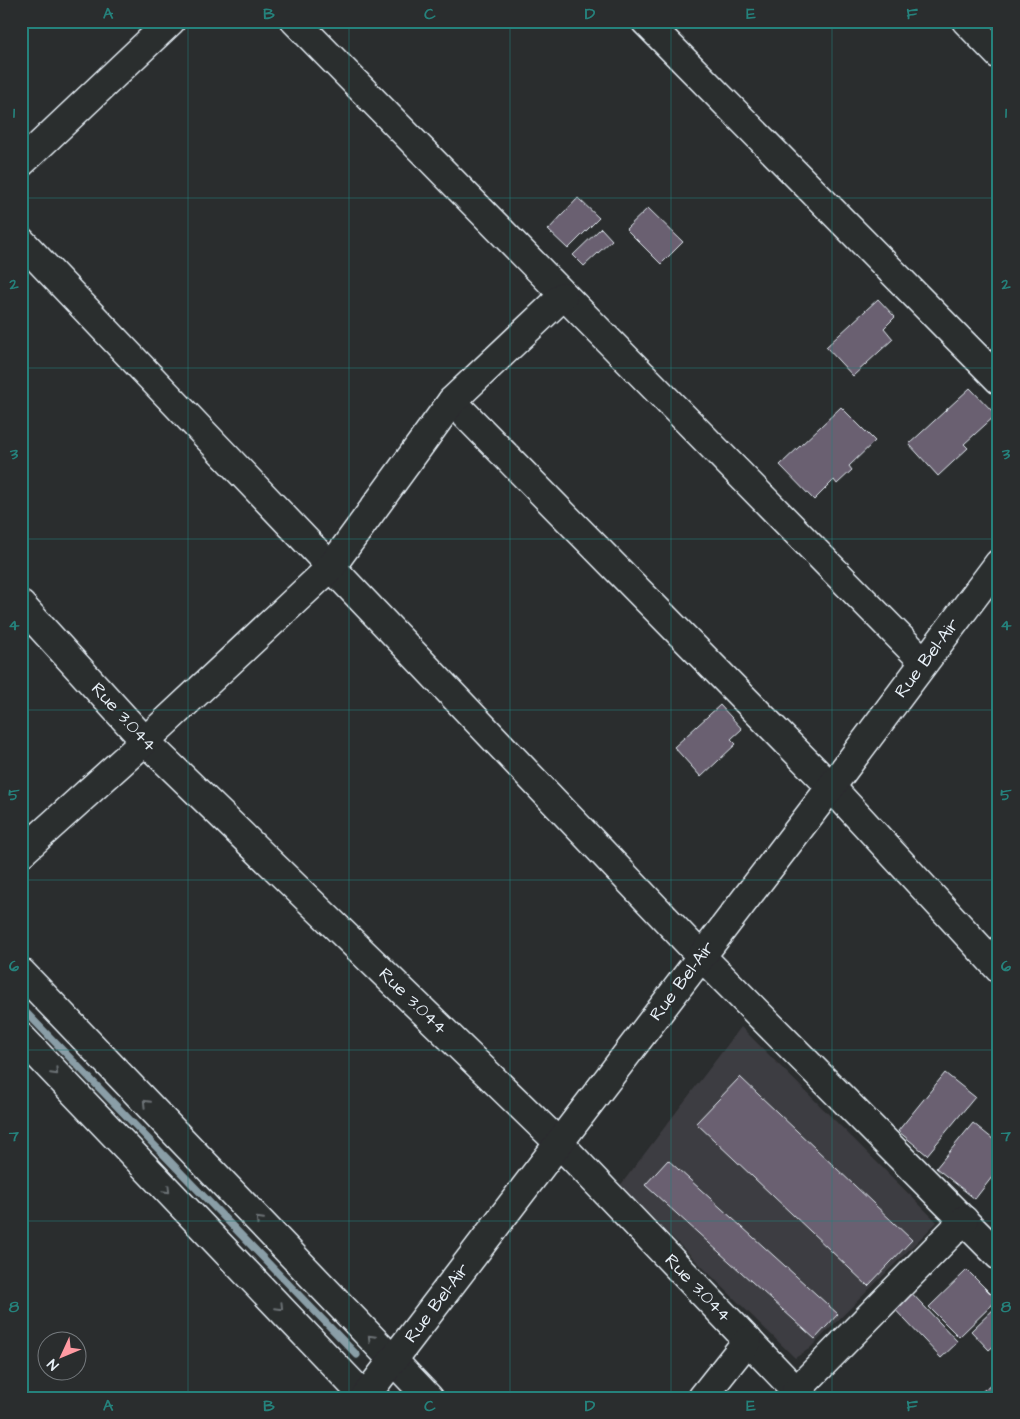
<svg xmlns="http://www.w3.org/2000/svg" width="1020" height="1419" font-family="'Architects Daughter',sans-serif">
<rect width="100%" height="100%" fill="#2a2d2e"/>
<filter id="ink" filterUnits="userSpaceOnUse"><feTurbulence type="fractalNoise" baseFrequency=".02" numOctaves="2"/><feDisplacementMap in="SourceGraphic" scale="10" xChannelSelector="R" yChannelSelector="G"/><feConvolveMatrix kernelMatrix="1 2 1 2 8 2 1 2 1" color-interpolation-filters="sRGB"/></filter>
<g filter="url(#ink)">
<polygon fill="#3e3d42" points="741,1027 937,1222 809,1349 795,1358 620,1186"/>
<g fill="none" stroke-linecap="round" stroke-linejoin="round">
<polyline stroke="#8a9ea7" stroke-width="7" points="21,1007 357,1355"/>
</g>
<g fill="#6b6171" stroke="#e8f1f8">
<polygon points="578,198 599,218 568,249 548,230"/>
<polygon points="648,208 683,242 661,264 626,229"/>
<polygon points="601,228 612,240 584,266 573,255"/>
<polygon points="878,299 895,317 884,328 893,339 853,376 826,347"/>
<polygon points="970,388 996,415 964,444 968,448 938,476 909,444"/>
<polygon points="841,407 875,441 849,466 852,470 837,484 834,480 814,500 780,465"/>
<polygon points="720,705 742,729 731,739 736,744 701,777 674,747"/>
<polygon points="945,1073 975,1097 927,1155 898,1131"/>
<polygon points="740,1077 912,1240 868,1286 696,1123"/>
<polygon points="973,1123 999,1144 999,1168 975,1199 936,1168"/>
<polygon points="668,1160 838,1314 815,1339 645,1185"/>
<polygon points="967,1270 997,1300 959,1337 929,1307"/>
<polygon points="904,1285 958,1342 941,1358 887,1301"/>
<polygon points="999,1304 999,1341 989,1350 971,1331"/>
<polygon points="999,1377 999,1398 981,1398 978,1395"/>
</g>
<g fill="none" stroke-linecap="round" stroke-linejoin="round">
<g stroke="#e8f1f8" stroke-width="31">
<g id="minor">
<polyline points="295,21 924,662"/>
<polyline points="645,21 999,380"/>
<polyline points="966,21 999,55"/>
<polyline points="21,163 171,21"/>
<polyline points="21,241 701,956 999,1256"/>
<polyline points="452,401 831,787 999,969"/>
<polyline points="21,605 145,741 559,1143 803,1398"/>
<polyline points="21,853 145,741 331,567 452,401 563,296"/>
<polyline points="796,1391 964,1220"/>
<polyline points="702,1398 748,1340"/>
</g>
</g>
<g stroke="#e8f1f8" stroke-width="31">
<g id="tertiary">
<polyline points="21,972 429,1398"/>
<polyline points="21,1037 366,1398"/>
</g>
</g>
<g stroke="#e8f1f8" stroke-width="31">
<polyline id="secondary" points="364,1398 831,787 999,563"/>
</g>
<use href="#minor" stroke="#2a2d2e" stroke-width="28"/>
<use href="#tertiary" stroke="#2a2d2e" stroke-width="28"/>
<use href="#secondary" stroke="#2a2d2e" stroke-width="28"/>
</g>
<defs><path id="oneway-chevron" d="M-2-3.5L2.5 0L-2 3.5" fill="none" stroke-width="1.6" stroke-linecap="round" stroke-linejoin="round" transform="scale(1.25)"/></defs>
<g stroke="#6c7275">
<use href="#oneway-chevron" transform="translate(55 1072) rotate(46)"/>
<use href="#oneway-chevron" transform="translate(146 1103) rotate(-134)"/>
<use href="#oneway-chevron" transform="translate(167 1190) rotate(46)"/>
<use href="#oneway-chevron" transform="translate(259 1220) rotate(-134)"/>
<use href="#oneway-chevron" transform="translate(280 1307) rotate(46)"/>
<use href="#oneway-chevron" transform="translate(371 1338) rotate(-134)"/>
</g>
</g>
<path fill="none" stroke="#25827c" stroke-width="1" stroke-opacity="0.55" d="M188,21V1398M349,21V1398M510,21V1398M671,21V1398M832,21V1398M21,198H999M21,368H999M21,539H999M21,710H999M21,880H999M21,1050H999M21,1221H999"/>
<g text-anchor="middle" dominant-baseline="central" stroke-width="4" stroke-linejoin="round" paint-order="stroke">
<g font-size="18" fill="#e8f1f8" stroke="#2a2d2e">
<text transform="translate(927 658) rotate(-53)">Rue Bel-Air</text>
<text transform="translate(124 717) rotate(47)">Rue 3.044</text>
<text transform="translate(682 981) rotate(-53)">Rue Bel-Air</text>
<text transform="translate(413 1001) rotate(44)">Rue 3.044</text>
<text transform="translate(698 1288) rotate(46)">Rue 3.044</text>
<text transform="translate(437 1303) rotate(-53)">Rue Bel-Air</text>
</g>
</g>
<rect width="1020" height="1419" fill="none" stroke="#2a2d2e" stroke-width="55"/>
<g transform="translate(62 1356) rotate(226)"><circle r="24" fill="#2a2d2e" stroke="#767b7f"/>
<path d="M0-4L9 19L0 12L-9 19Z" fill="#ff9aa2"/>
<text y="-8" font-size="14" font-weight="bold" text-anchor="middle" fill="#e8f1f8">N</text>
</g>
<rect x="28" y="28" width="964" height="1364" fill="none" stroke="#25827c" stroke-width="2"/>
<g font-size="16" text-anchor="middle" font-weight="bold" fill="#25827c">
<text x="108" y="19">A</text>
<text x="269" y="19">B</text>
<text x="430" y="19">C</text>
<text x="590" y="19">D</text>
<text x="751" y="19">E</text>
<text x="912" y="19">F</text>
<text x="14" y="118">1</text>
<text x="1006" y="118">1</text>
<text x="14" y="289">2</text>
<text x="1006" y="289">2</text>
<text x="14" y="459">3</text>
<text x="1006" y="459">3</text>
<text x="14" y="630">4</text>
<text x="1006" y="630">4</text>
<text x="14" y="800">5</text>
<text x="1006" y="800">5</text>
<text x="14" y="971">6</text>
<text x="1006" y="971">6</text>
<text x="14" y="1141">7</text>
<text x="1006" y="1141">7</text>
<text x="14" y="1312">8</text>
<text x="1006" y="1312">8</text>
<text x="108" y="1411">A</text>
<text x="269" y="1411">B</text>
<text x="430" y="1411">C</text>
<text x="590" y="1411">D</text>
<text x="751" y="1411">E</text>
<text x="912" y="1411">F</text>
</g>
</svg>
